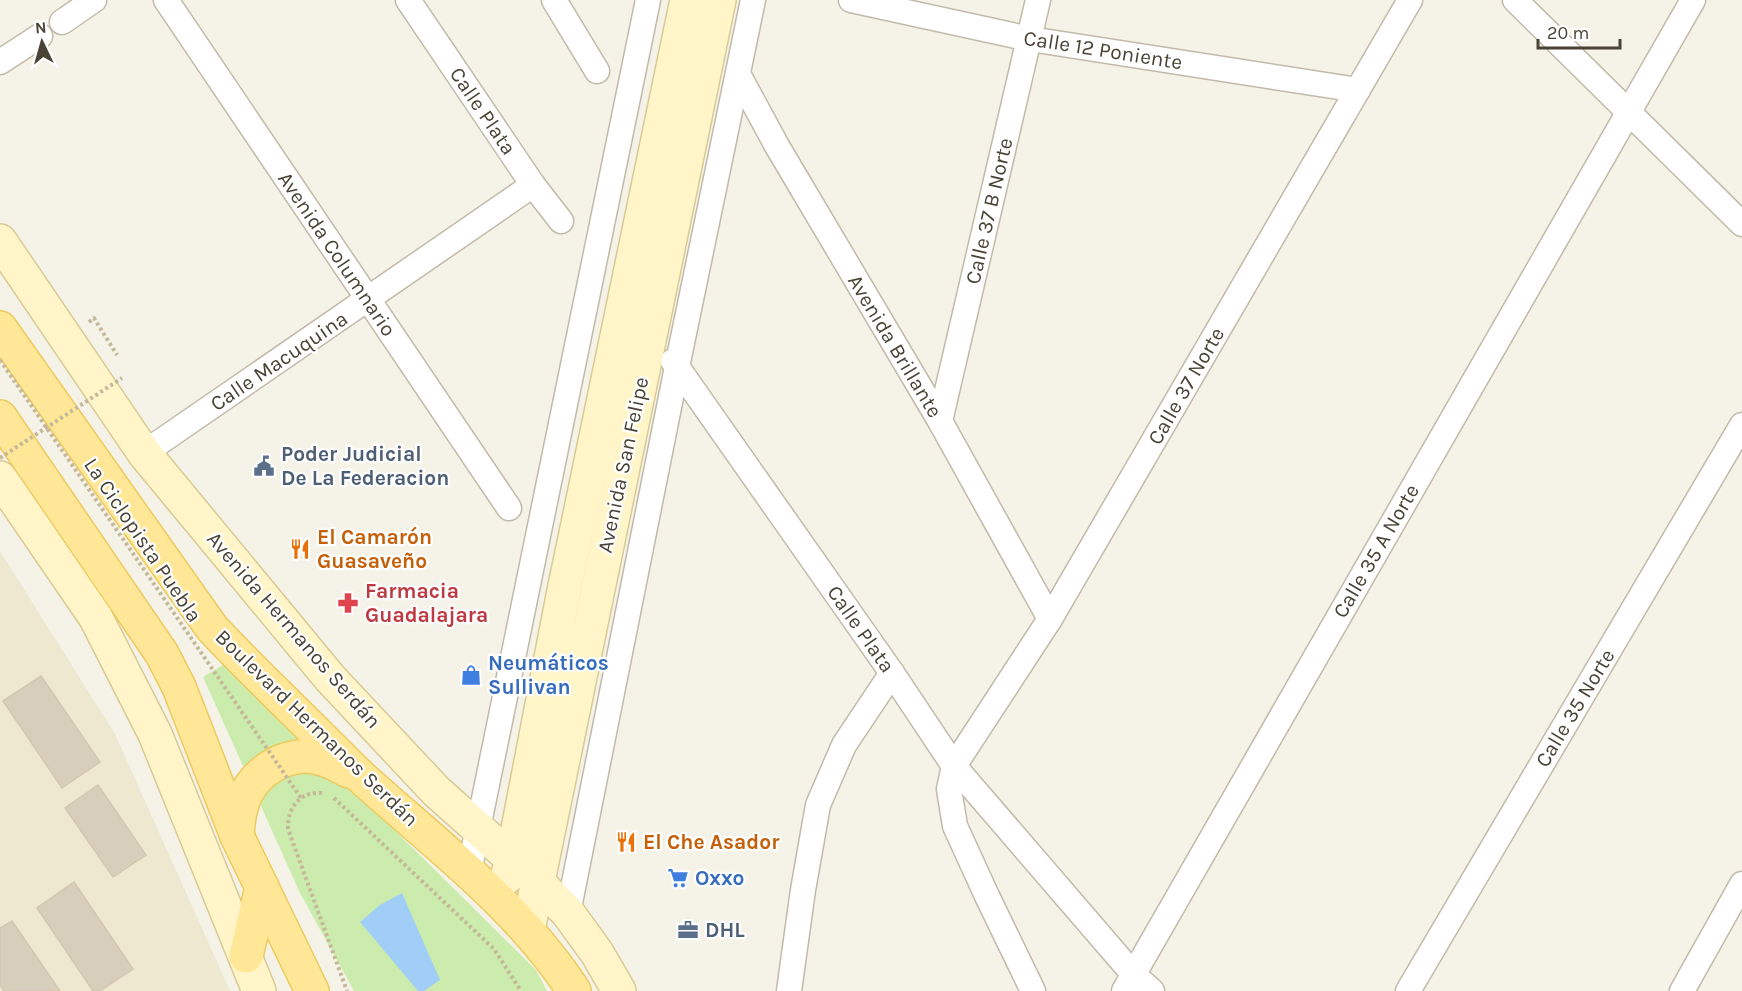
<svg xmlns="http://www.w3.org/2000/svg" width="1742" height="991" font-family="Karla,sans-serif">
<rect width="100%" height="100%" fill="#f5f2e8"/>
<polygon fill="#efe8d1" points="0,551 115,734 230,991 0,991"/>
<polygon fill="#ccecad" points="226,663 536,970 547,991 354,991 300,893 203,677"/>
<polygon fill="#a0cef6" points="402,893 440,980 424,991 418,991 360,922 380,905"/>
<g fill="#d8cebc" stroke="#d3c7af" stroke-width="1.5">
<polygon points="41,676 100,762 62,788 3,701"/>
<polygon points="98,785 146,855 113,877 65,808"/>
<polygon points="74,882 133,969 100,991 93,991 37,908"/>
<polygon points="12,921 60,991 4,991 0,985 0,928"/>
</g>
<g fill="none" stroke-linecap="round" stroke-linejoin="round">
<g stroke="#c1baa9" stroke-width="27">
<g id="minor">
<polyline points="166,0 509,508"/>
<polyline points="408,0 533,185 561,221"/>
<polyline points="554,0 597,71"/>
<polyline points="851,0 1030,39 1358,90"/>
<polyline points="1515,0 1742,224"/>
<polyline points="62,22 94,0"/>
<polyline points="0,62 40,36"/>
<polyline points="738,74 777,146 940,421 1050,619"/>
<polyline points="673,361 892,673 954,766 1134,975 1152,991"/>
<polyline points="940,421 1038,0"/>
<polyline points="144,453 533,185"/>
<polyline points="469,872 648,0"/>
<polyline points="568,913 677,367 753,0"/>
<polyline points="789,991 803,890 818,805 844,745 892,673"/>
<polyline points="1033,991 987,896 955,826 949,789 954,766 1050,619 1410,0"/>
<polyline points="1124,991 1693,0"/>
<polyline points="1408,991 1742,425"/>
<polyline points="1682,991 1742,884"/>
</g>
</g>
<g stroke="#d9ca94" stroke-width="36">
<g id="secondary">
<polyline points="0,241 144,453 330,678 436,791 538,882 568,913 597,953 619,991"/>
<polyline points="0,478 96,618 155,734 259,991"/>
<polyline points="507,877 512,860 564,591 687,0"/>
<polyline points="528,930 719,0"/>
</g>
</g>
<g stroke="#edca5e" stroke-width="36">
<g id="primary">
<path d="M0,328L212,628C238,656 265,682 292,709C315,731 337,754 360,776C435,844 518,905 574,991"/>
<polyline points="0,417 162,654 179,687 237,836 312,991"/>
<path d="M237,836C238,827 238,817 241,808C249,774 285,750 319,758C330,760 340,767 349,771"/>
<polyline points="246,956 262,887"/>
</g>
</g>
<g stroke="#c4b899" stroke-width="4" stroke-dasharray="3 3" stroke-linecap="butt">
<polyline points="89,322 94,318 117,355"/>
<path d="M322,793C300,791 287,808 288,829L347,991"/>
<polyline points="334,798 494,949 521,991"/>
</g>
<use href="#minor" stroke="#fff" stroke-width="24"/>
<use href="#secondary" stroke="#fff5c8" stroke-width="33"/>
<use href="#primary" stroke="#ffe797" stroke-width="33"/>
<g stroke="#c4b899" stroke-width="4" stroke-dasharray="3 3" stroke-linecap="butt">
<polyline points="0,360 301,798"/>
<polyline points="0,458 122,378"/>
</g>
</g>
<defs>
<g id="civic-bare" transform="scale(1.62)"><path d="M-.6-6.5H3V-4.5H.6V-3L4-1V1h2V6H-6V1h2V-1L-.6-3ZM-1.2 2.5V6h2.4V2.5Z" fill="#5c6f8a" stroke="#fff" stroke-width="2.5" paint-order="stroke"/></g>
<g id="restaurant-bare" transform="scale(1.62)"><path d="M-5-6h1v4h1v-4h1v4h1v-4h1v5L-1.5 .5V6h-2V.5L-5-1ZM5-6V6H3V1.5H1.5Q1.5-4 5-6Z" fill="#e8710a" stroke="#fff" stroke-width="2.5" paint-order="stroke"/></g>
<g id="pharmacy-bare" transform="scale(1.62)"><path d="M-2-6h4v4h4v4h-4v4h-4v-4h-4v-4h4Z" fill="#e0444e" stroke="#fff" stroke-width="2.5" paint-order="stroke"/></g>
<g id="shop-bare" transform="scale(1.62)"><path d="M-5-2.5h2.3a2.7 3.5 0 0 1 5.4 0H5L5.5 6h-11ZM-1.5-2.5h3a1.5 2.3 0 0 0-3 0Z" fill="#3f7fe0" stroke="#fff" stroke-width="2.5" paint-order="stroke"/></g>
<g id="supermarket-bare" transform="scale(1.62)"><path d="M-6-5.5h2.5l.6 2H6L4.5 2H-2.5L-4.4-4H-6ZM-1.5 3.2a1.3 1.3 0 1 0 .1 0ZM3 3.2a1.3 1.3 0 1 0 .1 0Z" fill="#3f7fe0" stroke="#fff" stroke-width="2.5" paint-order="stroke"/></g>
<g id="office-bare" transform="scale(1.62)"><path d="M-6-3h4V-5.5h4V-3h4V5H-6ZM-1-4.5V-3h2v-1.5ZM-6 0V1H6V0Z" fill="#5c6f8a" stroke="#fff" stroke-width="2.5" paint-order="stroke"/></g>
</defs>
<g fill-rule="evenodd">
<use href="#civic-bare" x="264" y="466"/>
<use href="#restaurant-bare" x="300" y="549"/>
<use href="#pharmacy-bare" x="348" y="603"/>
<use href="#shop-bare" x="471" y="675"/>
<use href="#restaurant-bare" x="626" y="842"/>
<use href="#supermarket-bare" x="678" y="878"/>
<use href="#office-bare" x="688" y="930"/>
</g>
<g text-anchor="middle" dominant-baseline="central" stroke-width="4.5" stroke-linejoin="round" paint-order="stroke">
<g font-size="21" fill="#494336" stroke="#fff">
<text transform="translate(1103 50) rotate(9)">Calle 12 Poniente</text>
<text transform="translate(483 111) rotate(56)">Calle Plata</text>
<text transform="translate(989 211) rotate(-77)">Calle 37 B Norte</text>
<text transform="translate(337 254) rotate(56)">Avenida Columnario</text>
<text transform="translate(895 346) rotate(59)">Avenida Brillante</text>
<text transform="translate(279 361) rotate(-34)">Calle Macuquina</text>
<text transform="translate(1186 386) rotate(-60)">Calle 37 Norte</text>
<text transform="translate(623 465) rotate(-78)">Avenida San Felipe</text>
<text transform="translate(143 540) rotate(56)">La Ciclopista Puebla</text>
<text transform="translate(1376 551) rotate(-60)">Calle 35 A Norte</text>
<text transform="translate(861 629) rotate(55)">Calle Plata</text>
<text transform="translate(294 630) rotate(49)">Avenida Hermanos Serdán</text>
<text transform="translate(1575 708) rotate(-59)">Calle 35 Norte</text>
<text transform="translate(317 728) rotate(44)">Boulevard Hermanos Serdán</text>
</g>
<g font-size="21" font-weight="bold" fill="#4e5e75" stroke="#fff" text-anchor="start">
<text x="281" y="454">Poder Judicial<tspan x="281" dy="24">De La Federacion</tspan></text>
<text x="705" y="930">DHL</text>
</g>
<g font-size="21" font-weight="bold" fill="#c56008" stroke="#fff" text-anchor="start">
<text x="317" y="537">El Camarón<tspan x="317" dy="24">Guasaveño</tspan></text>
<text x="643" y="842">El Che Asador</text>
</g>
<g font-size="21" font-weight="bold" fill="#be3a42" stroke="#fff" text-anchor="start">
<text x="365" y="591">Farmacia<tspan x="365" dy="24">Guadalajara</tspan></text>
</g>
<g font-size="21" font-weight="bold" fill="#366cbe" stroke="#fff" text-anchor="start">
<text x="488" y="663">Neumáticos<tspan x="488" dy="24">Sullivan</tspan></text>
<text x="695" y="878">Oxxo</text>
</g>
</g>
<g transform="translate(42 42) rotate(355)" stroke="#ffffff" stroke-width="4.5" paint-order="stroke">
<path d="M0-4.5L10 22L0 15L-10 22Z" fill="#494336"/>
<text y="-9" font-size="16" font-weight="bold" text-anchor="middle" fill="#494336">N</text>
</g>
<path d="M1538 39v9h82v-9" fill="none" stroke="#494336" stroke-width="3"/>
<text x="1547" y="39" font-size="18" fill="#494336" stroke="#ffffff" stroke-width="4.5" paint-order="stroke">20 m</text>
</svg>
